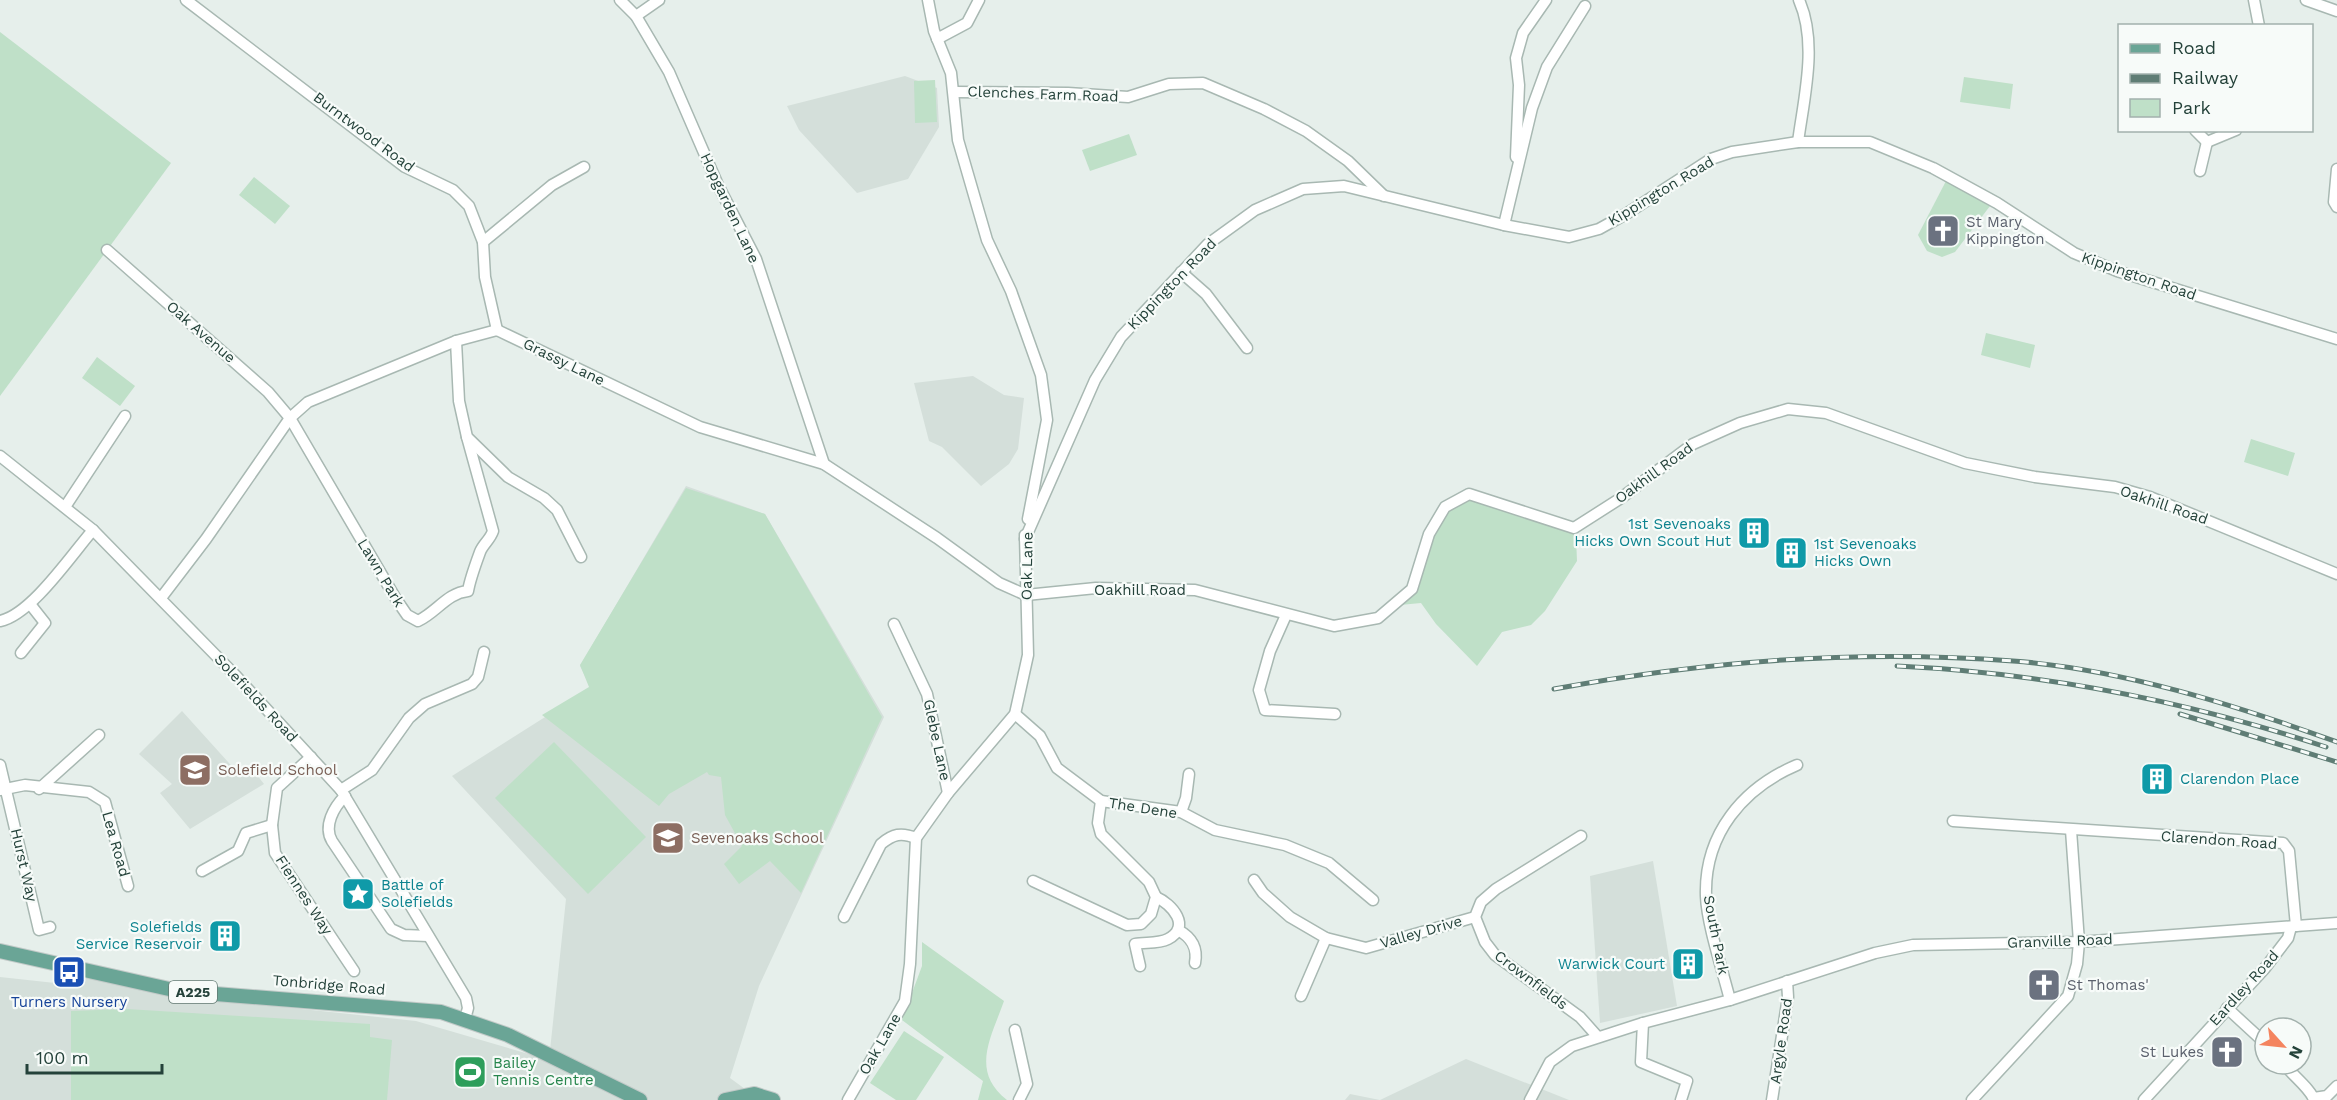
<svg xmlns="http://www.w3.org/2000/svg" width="2337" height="1100" font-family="'Work Sans',sans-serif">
<rect width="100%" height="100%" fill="#e6efeb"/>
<g fill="#d4dfda">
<polygon points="905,76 937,88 939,127 908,179 857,193 799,130 787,106"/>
<polygon points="973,376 1004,395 1024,398 1018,449 1009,464 981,486 942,447 929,441 914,383"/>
<polygon points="686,486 765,514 884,717 759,986 730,1078 760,1100 0,1100 0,977 55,983 91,978 178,996 416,1021 549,1060 566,899 452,776 591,688 580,666"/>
<polygon points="182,711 238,773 250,766 264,784 190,829 160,793 172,784 139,754"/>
<polygon points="1653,861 1677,1006 1600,1023 1590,876"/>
<polygon points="1466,1059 1569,1100 1345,1100 1350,1094 1380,1100"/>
</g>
<g fill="#bfe0c8">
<polygon points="0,32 171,163 0,396"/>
<polygon points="1964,77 2013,84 2010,109 1960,102"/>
<polygon points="935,80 937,122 915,123 914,81"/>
<polygon points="1129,134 1137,155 1090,171 1082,150"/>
<polygon points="254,177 290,206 275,224 239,195"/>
<polygon points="1946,181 1990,206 1955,252 1942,257 1927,251 1918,235"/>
<polygon points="1986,333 2035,345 2030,368 1981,355"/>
<polygon points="97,357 135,386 120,406 82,378"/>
<polygon points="2251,439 2295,453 2288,476 2244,462"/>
<polygon points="686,488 765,514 882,717 801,893 770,861 739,884 724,864 742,846 725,815 721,777 709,775 707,772 669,794 659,806 542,715 589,687 580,665"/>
<polygon points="1469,496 1572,528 1576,537 1577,561 1545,611 1531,625 1502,632 1477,666 1436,624 1421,603 1400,605 1443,509"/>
<polygon points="554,742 646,837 588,894 495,798"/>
<path d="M922,942L1004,1001C991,1038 970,1071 1007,1100H978L983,1081L902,1020L922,966Z"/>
<polygon points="127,1009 370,1024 370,1037 392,1040 387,1100 71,1100 71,1011"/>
<polygon points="904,1031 944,1057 916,1100 896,1100 870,1083"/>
</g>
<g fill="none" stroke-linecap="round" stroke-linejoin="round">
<g stroke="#a8b8b2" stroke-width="13">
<g id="minor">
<polyline points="186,0 405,167 453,190 469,206 483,242 485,277 497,330"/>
<polyline points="620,0 636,16 669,72 718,185 756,259 824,464"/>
<polyline points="928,0 934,31 951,73 958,140 987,240 1011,291 1041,375 1047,420 1028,519"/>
<polyline points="2254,0 2259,26"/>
<polyline points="2306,0 2337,11"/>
<polyline points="636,16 659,0"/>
<polyline points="937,39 967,23 979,0"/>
<polyline points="954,92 1068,93 1128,97 1169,84 1203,83 1264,109 1306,131 1348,161 1384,196"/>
<polyline points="2195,130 2207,142 2236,130"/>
<path d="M1798,142C1804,97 1818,43 1799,0"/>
<polyline points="1516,157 1519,85 1516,58 1523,33 1546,0"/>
<polyline points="2337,169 2334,202 2337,207"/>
<polyline points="2200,171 2207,142"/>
<polyline points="1504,225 1532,108 1547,67 1585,6"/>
<polyline points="483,242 552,185 584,167"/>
<path d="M107,250L268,392L290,418L396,599L407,615L418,621C437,612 447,593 468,591C470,579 476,563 480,552C483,544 490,540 493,531L467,437"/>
<polyline points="1181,272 1206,294 1247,348"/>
<polyline points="456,341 459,401 467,437 508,477 544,498 557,510 581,557"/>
<polyline points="0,456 93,530 235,675 341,790 466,998 468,1008 465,1019"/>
<polyline points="65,507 125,416"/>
<polyline points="1025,539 1095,380 1121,337 1208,244 1255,210 1303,189 1344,186 1504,225 1569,237 1599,229 1626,214 1711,159 1732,152 1798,142 1870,142 1933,168 1997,203 2074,253 2117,271 2337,339"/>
<polyline points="161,598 206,539 290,418 308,402 456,341 497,330 700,427 824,464 937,538 999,583 1026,595 1096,588 1195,590 1334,626 1378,618 1412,589 1429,534 1445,507 1469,494 1574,528 1621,498 1693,444 1740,423 1788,409 1826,413 1965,463 2035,477 2115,487 2150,497 2337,574"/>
<polyline points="1286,615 1270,651 1259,690 1265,710 1335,714"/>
<path d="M0,621C31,615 72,554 93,530"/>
<polyline points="894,624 927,694 948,793"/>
<polyline points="21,653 45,623 30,604"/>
<polyline points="1015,714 1040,736 1057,768 1101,801 1181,812 1215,830 1285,845 1329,863 1373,900"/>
<polyline points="311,757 277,788 272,825 275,853 354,971"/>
<polyline points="0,765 39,930 50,927"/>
<polyline points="39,789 99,735"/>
<polyline points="0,790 25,785 89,792 105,802 128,886"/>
<polyline points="341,790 372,770 409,718 425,704 472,684 478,677 484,652"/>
<path d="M345,796C334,807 323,826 332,841L391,929L404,935L428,936"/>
<polyline points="1181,812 1186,798 1189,774"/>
<polyline points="1953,821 2283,843 2289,851 2296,926"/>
<polyline points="202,871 238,851 246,833 272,825"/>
<polyline points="1254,880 1263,893 1290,917 1326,938 1366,948 1475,917 1481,902 1496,889 1581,836"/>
<polyline points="1033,881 1127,925 1141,924 1151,914 1156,897 1149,882 1101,834 1098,823 1101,801"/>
<path d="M844,917L881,844C893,834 901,832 916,838"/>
<polyline points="1475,917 1485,942 1495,955 1580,1017 1597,1036"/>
<path d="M1178,930C1191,937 1198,947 1195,963"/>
<path d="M1140,966L1135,944C1145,942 1158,944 1168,939C1192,927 1172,904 1156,897"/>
<polyline points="1301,996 1326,938"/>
<path d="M1730,1000C1723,972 1707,924 1706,896C1704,834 1743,788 1797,765"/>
<polyline points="2227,1008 2265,1043"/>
<polyline points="1643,1023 1641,1062 1687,1081 1681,1100"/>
<polyline points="1015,1030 1027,1084 1019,1100"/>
<path d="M2284,1064C2292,1075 2311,1089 2314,1100"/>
<polyline points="2314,1098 2327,1096 2337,1086"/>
<polyline points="848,1100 905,1001 910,964 916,838 948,793 1015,714 1028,655 1025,535"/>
<polyline points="1530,1100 1550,1062 1572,1046 1643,1023 1730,1000 1875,953 1913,945 2079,942 2337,923"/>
<polyline points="1772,1100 1788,997 1787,981"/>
<polyline points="1972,1100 2068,996 2077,964 2079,942 2071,830"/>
<polyline points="2144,1100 2265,968 2288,938 2291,927"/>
</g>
</g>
<g stroke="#c2cac8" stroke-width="16">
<g id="major">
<polyline points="0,951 178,991 441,1012 508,1035 640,1100"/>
<polyline points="725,1100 754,1094 773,1100"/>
</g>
</g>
<use href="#minor" stroke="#fff" stroke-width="10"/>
<use href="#major" stroke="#6aa596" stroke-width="14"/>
<g stroke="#5f7d75" stroke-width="5">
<g id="rail">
<path d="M1897,666C2043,673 2187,701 2326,747"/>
<path d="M1554,689C1705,661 1859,649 2013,661C2122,669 2235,705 2337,742"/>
<polyline points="2180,714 2337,762"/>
</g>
</g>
<use href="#rail" stroke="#f7fbf9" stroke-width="3" stroke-dasharray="9" stroke-linecap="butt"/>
</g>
<defs>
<g id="church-square" transform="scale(1.725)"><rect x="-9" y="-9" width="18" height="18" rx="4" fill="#6b7280" stroke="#f7fbf9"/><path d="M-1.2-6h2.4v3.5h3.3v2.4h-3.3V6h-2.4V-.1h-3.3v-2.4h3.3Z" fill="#fff"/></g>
<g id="building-square" transform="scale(1.725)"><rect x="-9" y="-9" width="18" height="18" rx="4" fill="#0f9aa8" stroke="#f7fbf9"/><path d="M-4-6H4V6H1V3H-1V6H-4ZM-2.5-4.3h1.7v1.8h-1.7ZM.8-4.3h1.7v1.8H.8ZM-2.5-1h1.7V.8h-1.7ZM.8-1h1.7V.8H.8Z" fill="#fff"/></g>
<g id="school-square" transform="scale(1.725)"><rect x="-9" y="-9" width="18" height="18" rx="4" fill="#8d6e63" stroke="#f7fbf9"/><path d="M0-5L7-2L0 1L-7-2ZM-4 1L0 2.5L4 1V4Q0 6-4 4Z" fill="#fff"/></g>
<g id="sight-square" transform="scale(1.725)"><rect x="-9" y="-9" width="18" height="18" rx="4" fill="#0f9aa8" stroke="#f7fbf9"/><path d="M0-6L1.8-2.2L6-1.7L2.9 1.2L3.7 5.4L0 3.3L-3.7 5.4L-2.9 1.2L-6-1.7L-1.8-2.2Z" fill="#fff"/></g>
<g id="bus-square" transform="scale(1.725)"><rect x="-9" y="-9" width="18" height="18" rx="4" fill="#1a4fb4" stroke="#f7fbf9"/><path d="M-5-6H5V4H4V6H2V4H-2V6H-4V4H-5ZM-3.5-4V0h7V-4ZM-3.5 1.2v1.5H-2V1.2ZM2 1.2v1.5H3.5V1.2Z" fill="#fff"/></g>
<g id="stadium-square" transform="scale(1.725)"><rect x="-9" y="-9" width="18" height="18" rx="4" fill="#2e9e5b" stroke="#f7fbf9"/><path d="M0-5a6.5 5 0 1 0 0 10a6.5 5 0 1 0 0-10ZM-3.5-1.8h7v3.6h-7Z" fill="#fff"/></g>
</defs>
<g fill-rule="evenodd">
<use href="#church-square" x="1943" y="231"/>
<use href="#building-square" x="1754" y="533"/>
<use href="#building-square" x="1791" y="553"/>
<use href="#school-square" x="195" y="770"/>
<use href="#building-square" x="2157" y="779"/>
<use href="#school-square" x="668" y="838"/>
<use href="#sight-square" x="358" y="894"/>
<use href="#building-square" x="225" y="936"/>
<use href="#building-square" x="1688" y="964"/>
<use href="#bus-square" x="69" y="972"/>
<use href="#church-square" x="2044" y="985"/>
<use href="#church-square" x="2227" y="1052"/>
<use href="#stadium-square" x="470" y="1072"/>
</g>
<g text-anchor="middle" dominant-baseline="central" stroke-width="4.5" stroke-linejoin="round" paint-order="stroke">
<rect fill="#f7fbf9" stroke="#637a73" stroke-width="1.5" x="169" y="981" width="48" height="22" rx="4.5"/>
<g font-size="14" font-weight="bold" fill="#24423a">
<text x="193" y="992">A225</text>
</g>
<g font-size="15" fill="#24423a" stroke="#f7fbf9">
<text transform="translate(1043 94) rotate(2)">Clenches Farm Road</text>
<text transform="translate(364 132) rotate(37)">Burntwood Road</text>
<text transform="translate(1661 191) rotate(-31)">Kippington Road</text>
<text transform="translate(730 208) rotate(65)">Hopgarden Lane</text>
<text transform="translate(2139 276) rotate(19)">Kippington Road</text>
<text transform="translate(1172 284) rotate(-46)">Kippington Road</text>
<text transform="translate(201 332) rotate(41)">Oak Avenue</text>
<text transform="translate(564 362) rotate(26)">Grassy Lane</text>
<text transform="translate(1654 473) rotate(-36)">Oakhill Road</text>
<text transform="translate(2164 505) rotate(19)">Oakhill Road</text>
<text transform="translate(1027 566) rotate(-89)">Oak Lane</text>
<text transform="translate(381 573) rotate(59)">Lawn Park</text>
<text x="1140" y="590">Oakhill Road</text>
<text transform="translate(256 698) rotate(47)">Solefields Road</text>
<text transform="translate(937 740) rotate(78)">Glebe Lane</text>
<text transform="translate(1143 808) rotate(9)">The Dene</text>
<text transform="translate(2219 840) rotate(4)">Clarendon Road</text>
<text transform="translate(116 844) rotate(74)">Lea Road</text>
<text transform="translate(24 865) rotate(77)">Hurst Way</text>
<text transform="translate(304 895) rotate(57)">Fiennes Way</text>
<text transform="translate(1421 932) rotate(-16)">Valley Drive</text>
<text transform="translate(1716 935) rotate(79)">South Park</text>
<text transform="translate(2060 941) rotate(-2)">Granville Road</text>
<text transform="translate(1531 980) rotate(37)">Crownfields</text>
<text transform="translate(329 985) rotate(5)">Tonbridge Road</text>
<text transform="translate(2244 988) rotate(-48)">Eardley Road</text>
<text transform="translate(1781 1041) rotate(-82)">Argyle Road</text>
<text transform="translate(880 1044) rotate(-60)">Oak Lane</text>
</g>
<g font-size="15" fill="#5b616d" stroke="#f7fbf9" text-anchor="start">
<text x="1966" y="222">St Mary<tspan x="1966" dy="17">Kippington</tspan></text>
<text x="2067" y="985">St Thomas'</text>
<text x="2204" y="1052" text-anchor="end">St Lukes</text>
</g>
<g font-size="15" fill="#0d838f" stroke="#f7fbf9" text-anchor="end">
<text x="1731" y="524">1st Sevenoaks<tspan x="1731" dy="17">Hicks Own Scout Hut</tspan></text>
<text x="1814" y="544" text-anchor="start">1st Sevenoaks<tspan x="1814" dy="17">Hicks Own</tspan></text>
<text x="2180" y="779" text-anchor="start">Clarendon Place</text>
<text x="381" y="885" text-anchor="start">Battle of<tspan x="381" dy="17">Solefields</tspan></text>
<text x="202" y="927">Solefields<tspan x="202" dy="17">Service Reservoir</tspan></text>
<text x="1665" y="964">Warwick Court</text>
</g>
<g font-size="15" fill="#785e54" stroke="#f7fbf9" text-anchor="start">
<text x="218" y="770">Solefield School</text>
<text x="691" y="838">Sevenoaks School</text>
</g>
<g font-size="15" fill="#164399" stroke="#f7fbf9">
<text x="69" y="1002">Turners Nursery</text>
</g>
<g font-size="15" fill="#27864d" stroke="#f7fbf9" text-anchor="start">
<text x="493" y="1063">Bailey<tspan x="493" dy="17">Tennis Centre</tspan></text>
</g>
</g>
<rect x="2118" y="24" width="195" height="108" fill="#f7fbf9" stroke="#a3b1ad" stroke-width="1.5"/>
<rect x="2130" y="44" width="30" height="9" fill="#6aa596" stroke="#a3b1ad" stroke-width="1.5"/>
<text x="2172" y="54" font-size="18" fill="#24423a">Road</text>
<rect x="2130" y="74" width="30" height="9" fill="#5f7d75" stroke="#a3b1ad" stroke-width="1.5"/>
<text x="2172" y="84" font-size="18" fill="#24423a">Railway</text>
<rect x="2130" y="99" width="30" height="18" fill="#bfe0c8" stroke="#a3b1ad" stroke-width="1.5"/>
<text x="2172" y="114" font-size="18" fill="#24423a">Park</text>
<g transform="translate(2283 1046) rotate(117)"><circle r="28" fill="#f7fbf9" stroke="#a3b1ad" stroke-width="1.5"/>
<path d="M0-4.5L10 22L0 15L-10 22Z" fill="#f4845f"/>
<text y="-9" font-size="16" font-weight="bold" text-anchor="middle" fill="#24423a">N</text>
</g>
<path d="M27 1064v9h135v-9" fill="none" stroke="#24423a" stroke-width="3"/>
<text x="36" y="1064" font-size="18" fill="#24423a" stroke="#f7fbf9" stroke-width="4.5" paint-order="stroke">100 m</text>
</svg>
